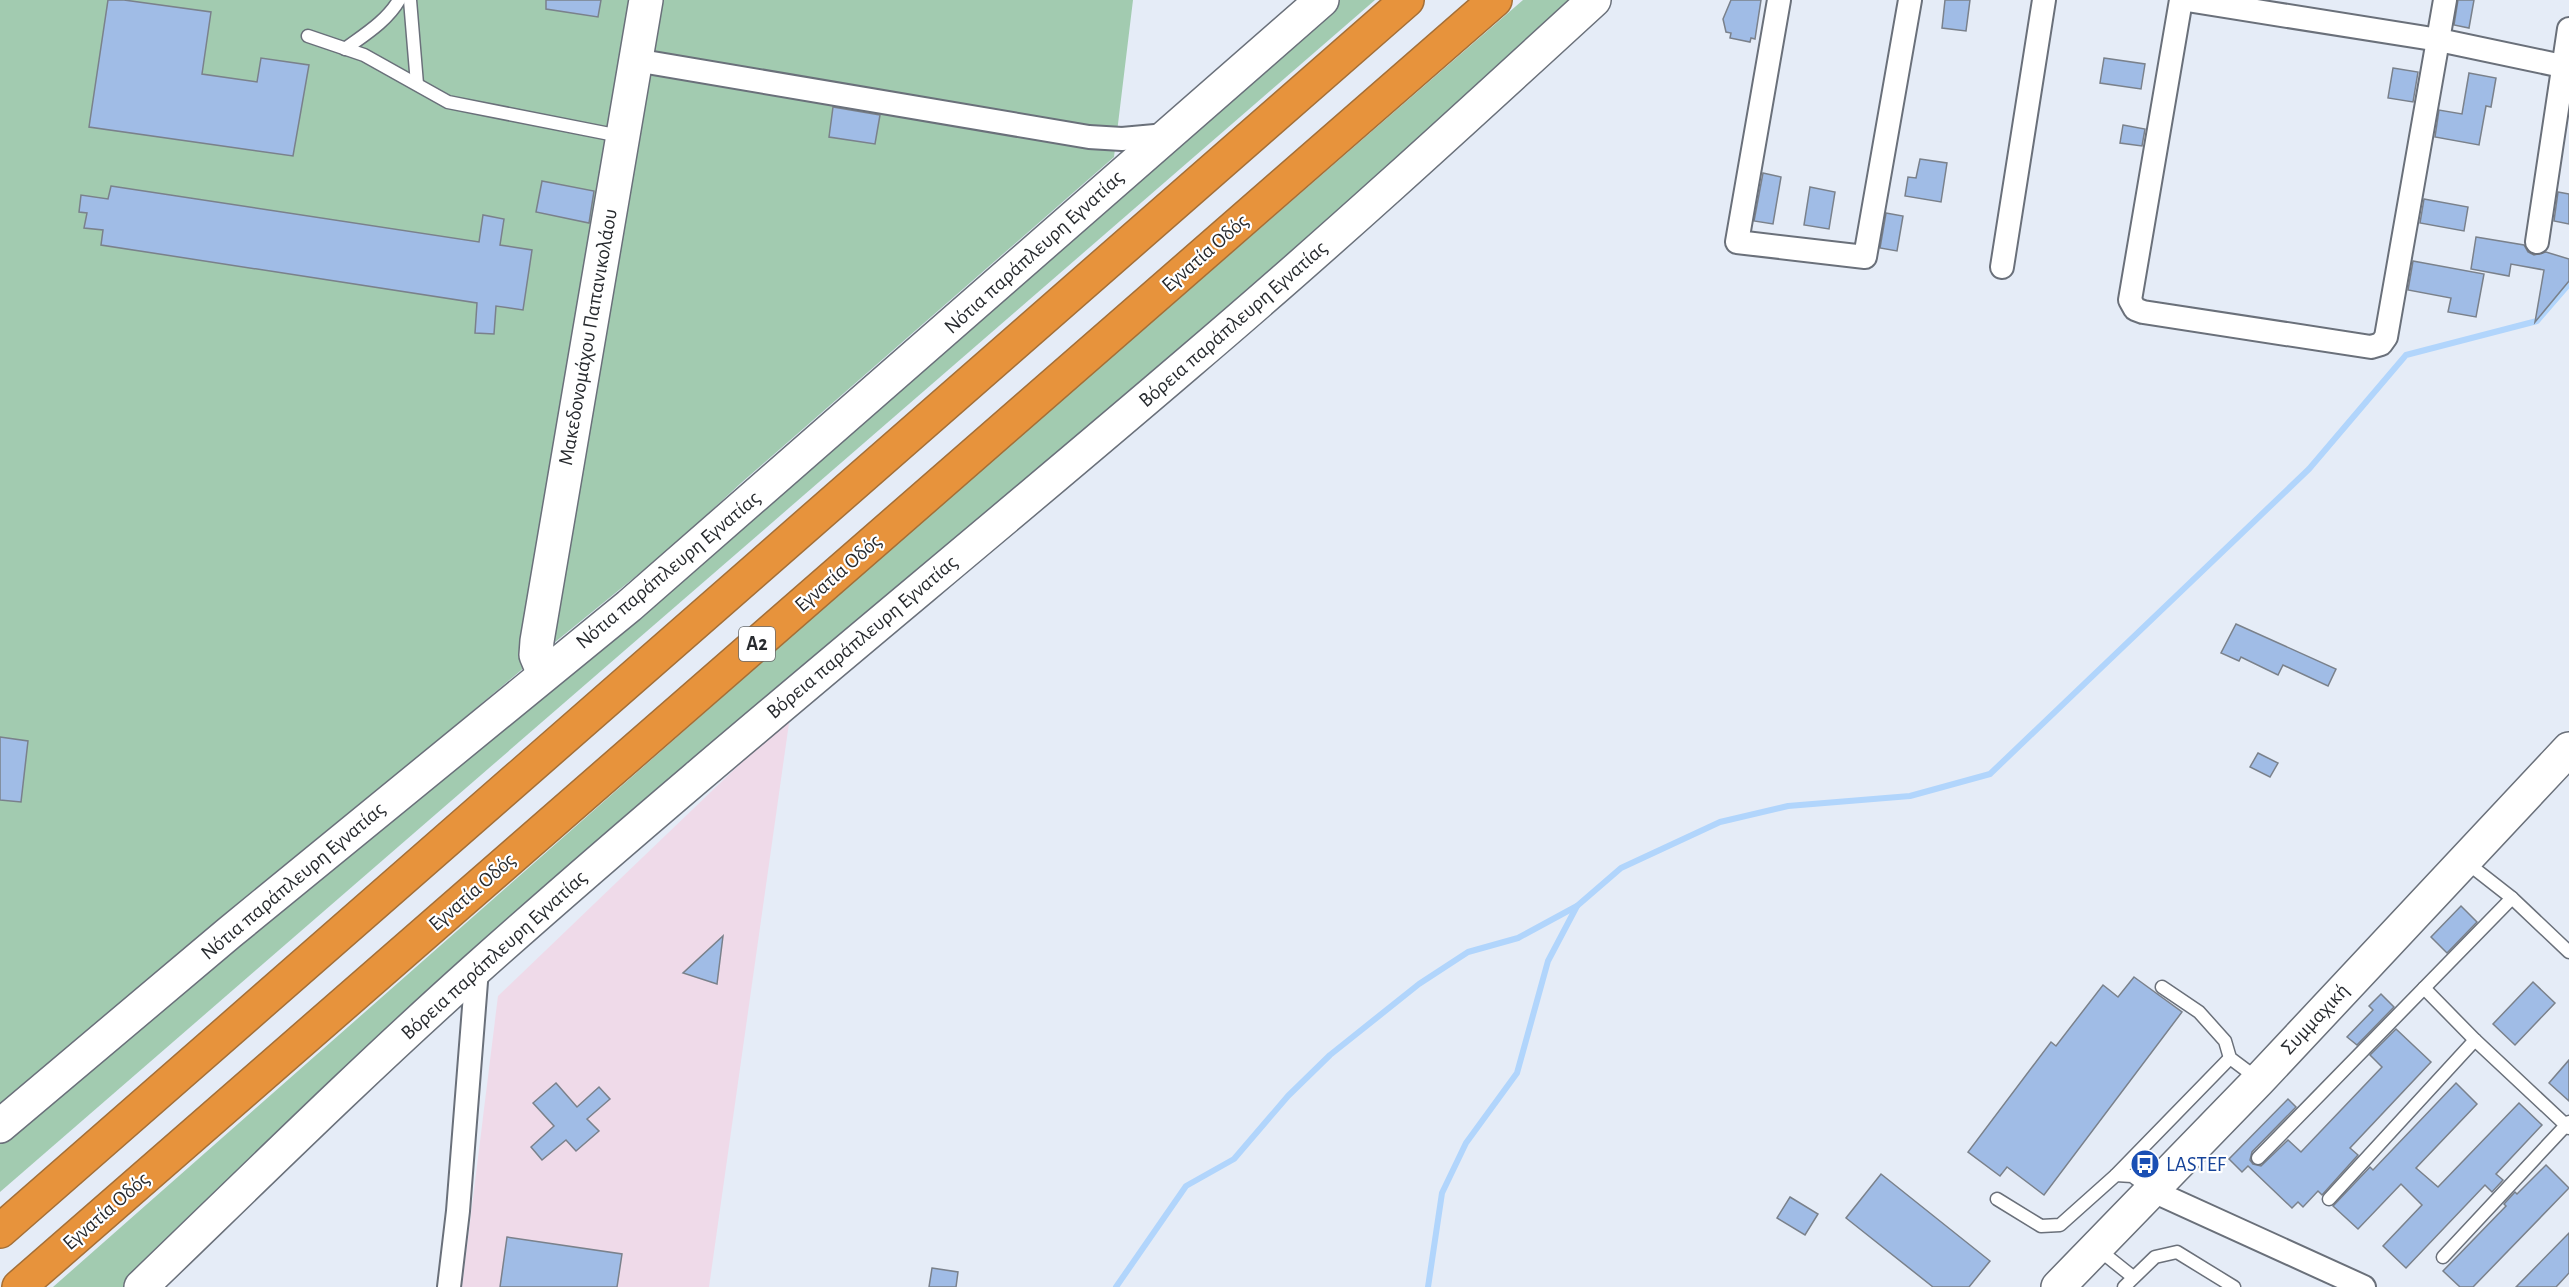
<svg xmlns="http://www.w3.org/2000/svg" width="2569" height="1287" font-family="'Alegreya Sans',sans-serif">
<rect width="100%" height="100%" fill="#e5ecf7"/>
<polygon fill="#efdae9" points="790,716 709,1287 462,1287 498,996"/>
<g fill="#a2cbb0">
<polygon points="0,0 1133,0 1114,157 741,483 673,546 538,656 0,1109"/>
<polygon points="1335,0 1375,0 0,1192 0,1140"/>
<polygon points="1523,0 1579,0 1376,187 900,584 455,975 123,1287 53,1287 862,574"/>
</g>
<g fill="none" stroke-linecap="round" stroke-linejoin="round">
<g stroke="#b1d5fc" stroke-width="6">
<polyline points="1116,1287 1186,1186 1234,1159 1288,1096 1330,1055 1419,984 1468,952 1518,938 1577,906"/>
<polyline points="1428,1287 1442,1193 1466,1143 1517,1073 1548,961 1577,906 1621,868 1720,822 1788,806 1910,796 1990,774 2309,469 2406,355 2537,321 2569,284"/>
</g>
</g>
<g fill="#a0bce6" stroke="#7a818b" stroke-width="1.5">
<polygon points="108,0 124,0 211,12 202,74 257,82 261,58 309,65 293,156 89,127"/>
<polygon points="546,0 601,0 598,17 546,9"/>
<polygon points="1731,0 1761,0 1755,39 1751,38 1750,42 1730,38 1731,33 1726,32 1723,19"/>
<polygon points="1945,0 1970,0 1966,31 1942,28"/>
<polygon points="2458,0 2474,0 2469,28 2454,25"/>
<polygon points="2104,58 2145,64 2141,89 2100,83"/>
<polygon points="2393,68 2418,72 2413,102 2388,98"/>
<polygon points="2469,73 2496,78 2491,107 2486,106 2479,145 2435,137 2439,110 2462,114"/>
<polygon points="833,107 880,115 875,144 829,137"/>
<polygon points="2123,125 2145,129 2142,146 2120,143"/>
<polygon points="1920,159 1947,163 1941,202 1905,196 1908,177 1916,178"/>
<polygon points="1763,173 1781,177 1773,224 1754,221"/>
<polygon points="542,181 594,191 589,223 536,212"/>
<polygon points="111,186 479,242 483,215 504,219 500,245 532,250 523,310 496,306 494,334 475,333 477,303 101,245 103,230 84,228 87,213 79,212 81,195 108,199"/>
<polygon points="1810,187 1835,192 1829,229 1804,225"/>
<polygon points="2558,192 2569,194 2569,224 2554,221"/>
<polygon points="2424,199 2468,207 2464,231 2420,223"/>
<polygon points="1886,213 1903,216 1897,251 1880,248"/>
<polygon points="2476,237 2524,245 2528,252 2534,255 2546,252 2569,259 2569,281 2535,322 2544,270 2511,264 2509,276 2471,269"/>
<polygon points="2413,261 2484,274 2476,317 2448,312 2451,298 2408,290"/>
<polygon points="2236,624 2336,669 2328,686 2283,665 2278,675 2241,657 2239,661 2221,653"/>
<polygon points="0,737 28,741 21,802 0,800"/>
<polygon points="2258,753 2278,763 2270,777 2250,767"/>
<polygon points="2461,906 2477,922 2447,953 2431,937"/>
<polygon points="723,936 717,984 683,973"/>
<polygon points="2134,977 2182,1012 2044,1195 2007,1167 2000,1176 1968,1152 2051,1042 2056,1046 2103,985 2118,997"/>
<polygon points="2533,982 2555,1003 2515,1045 2493,1024"/>
<polygon points="2381,994 2394,1007 2357,1045 2347,1037 2373,1010 2369,1006"/>
<polygon points="2396,1029 2431,1062 2350,1148 2358,1155 2322,1195 2318,1191 2303,1207 2298,1202 2292,1208 2248,1166 2242,1172 2229,1159 2288,1099 2296,1107 2252,1152 2250,1160 2253,1164 2261,1166 2288,1140 2301,1152 2382,1067 2370,1055"/>
<polygon points="2569,1060 2569,1101 2549,1083"/>
<polygon points="556,1083 577,1107 599,1087 610,1099 587,1119 599,1131 576,1151 566,1140 542,1160 531,1147 554,1126 533,1103"/>
<polygon points="2456,1083 2477,1104 2416,1168 2438,1187 2519,1103 2542,1125 2496,1174 2503,1180 2492,1192 2485,1185 2406,1268 2383,1246 2422,1205 2401,1184 2358,1229 2333,1206 2370,1167 2373,1170"/>
<polygon points="2546,1165 2569,1188 2473,1287 2460,1287 2443,1271 2506,1206 2504,1204 2515,1192 2517,1194"/>
<polygon points="1881,1174 1990,1261 1969,1287 1933,1287 1846,1218"/>
<polygon points="1790,1197 1818,1214 1805,1235 1777,1218"/>
<polygon points="2569,1233 2569,1273 2556,1287 2516,1287"/>
<polygon points="507,1237 622,1254 617,1287 500,1287"/>
<polygon points="932,1268 958,1272 956,1287 929,1287"/>
</g>
<g fill="none" stroke-linecap="round" stroke-linejoin="round">
<g stroke="#6a707a" stroke-width="15">
<g id="lane">
<polyline points="410,0 417,84"/>
<polyline points="308,36 364,55 448,102 620,136"/>
<path d="M345,49C364,35 387,21 399,0"/>
<polyline points="2466,862 2512,898 2569,952"/>
<polyline points="2162,987 2199,1012 2225,1041 2230,1058 2258,1079"/>
<polyline points="2424,988 2475,1040 2569,1128"/>
<polyline points="2258,1158 2512,898"/>
<polyline points="2116,1175 2230,1058"/>
<polyline points="1997,1199 2041,1226 2060,1225 2116,1175 2132,1176 2152,1190"/>
<polyline points="2329,1199 2475,1040"/>
<polyline points="2098,1249 2133,1277"/>
<polyline points="2443,1257 2569,1122"/>
<polyline points="2124,1287 2155,1257 2177,1252 2234,1287"/>
</g>
</g>
<g stroke="#6a707a" stroke-width="26">
<g id="street">
<polyline points="1779,0 1737,242 1865,257 1910,0"/>
<polyline points="2181,0 2130,300 2135,309 2143,312 2371,347 2381,344 2386,337 2445,0"/>
<polyline points="2187,0 2439,40 2562,66"/>
<polyline points="635,60 1089,137 1122,139 1166,135"/>
<polyline points="2537,242 2569,29"/>
<polyline points="2002,267 2044,0"/>
<polyline points="2153,1191 2364,1287"/>
<polyline points="449,1287 458,1211 477,969"/>
</g>
</g>
<g stroke="#6a707a" stroke-width="36">
<g id="secondary">
<polyline points="544,674 536,655 537,641 646,0"/>
<polyline points="0,1126 229,933 629,606 1322,0"/>
<path d="M141,1287C251,1181 360,1073 474,971C707,763 950,567 1187,364C1326,246 1460,123 1594,0"/>
<polyline points="2058,1287 2259,1080 2569,749"/>
</g>
</g>
<g stroke="#a46f37" stroke-width="36">
<g id="highway">
<polyline points="0,1231 1407,0"/>
<polyline points="19,1287 1495,0"/>
</g>
</g>
<use href="#lane" stroke="#fff" stroke-width="12"/>
<use href="#street" stroke="#fff" stroke-width="22"/>
<use href="#secondary" stroke="#fff" stroke-width="33"/>
<use href="#highway" stroke="#e7933c" stroke-width="33"/>
</g>
<defs>
<g id="bus-disc" transform="scale(1.5)"><circle r="9.5" fill="#1a4fb4" stroke="#fff"/><path d="M-5-6H5V4H4V6H2V4H-2V6H-4V4H-5ZM-3.5-4V0h7V-4ZM-3.5 1.2v1.5H-2V1.2ZM2 1.2v1.5H3.5V1.2Z" fill="#fff"/></g>
</defs>
<g fill-rule="evenodd">
<use href="#bus-disc" x="2145" y="1164"/>
</g>
<g text-anchor="middle" dominant-baseline="central" stroke-width="4.5" stroke-linejoin="round" paint-order="stroke">
<rect fill="#fff" stroke="#686b6d" stroke-width="1.5" x="739" y="627" width="36" height="34" rx="4.5"/>
<g font-size="20" font-weight="bold" fill="#282b2f">
<text x="757" y="644">Α2</text>
</g>
<g font-size="21" fill="#282b2f" stroke="#fff">
<text transform="translate(1034 252) rotate(-42)">Νότια παράπλευρη Εγνατίας</text>
<text transform="translate(1205 253) rotate(-41)">Εγνατία Οδός</text>
<text transform="translate(1233 324) rotate(-41)">Βόρεια παράπλευρη Εγνατίας</text>
<text transform="translate(588 337) rotate(-80)">Μακεδονομάχου Παπανικολάου</text>
<text transform="translate(668 570) rotate(-40)">Νότια παράπλευρη Εγνατίας</text>
<text transform="translate(838 573) rotate(-41)">Εγνατία Οδός</text>
<text transform="translate(862 637) rotate(-40)">Βόρεια παράπλευρη Εγνατίας</text>
<text transform="translate(293 881) rotate(-40)">Νότια παράπλευρη Εγνατίας</text>
<text transform="translate(472 892) rotate(-41)">Εγνατία Οδός</text>
<text transform="translate(494 955) rotate(-42)">Βόρεια παράπλευρη Εγνατίας</text>
<text transform="translate(2315 1019) rotate(-47)">Συμμαχική</text>
<text transform="translate(106 1211) rotate(-41)">Εγνατία Οδός</text>
</g>
<g font-size="21" fill="#164399" stroke="#fff" text-anchor="start">
<text x="2166" y="1164">LASTEF</text>
</g>
</g>
</svg>
